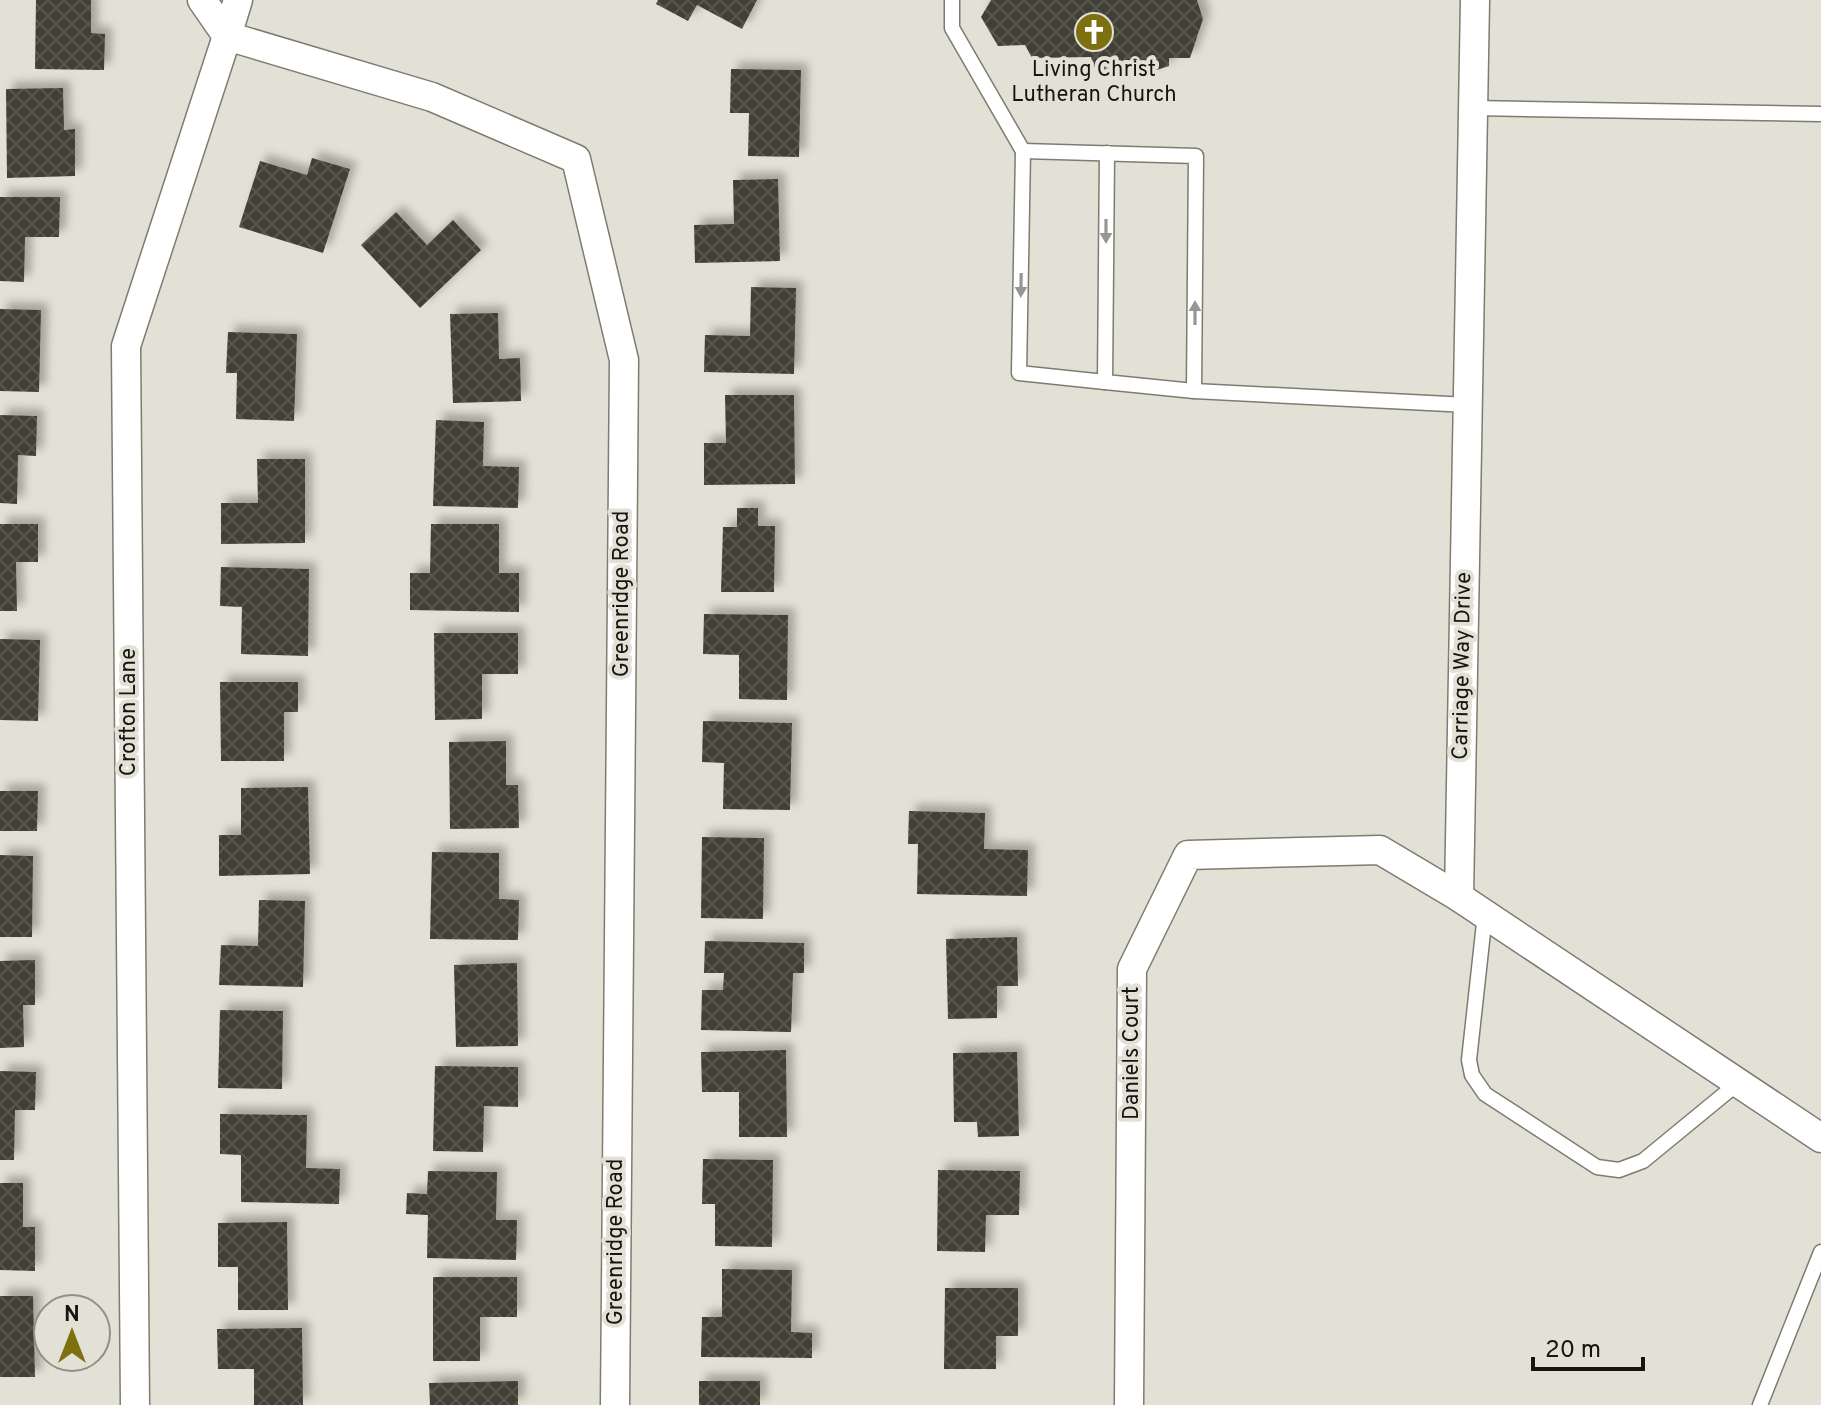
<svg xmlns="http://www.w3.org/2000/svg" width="1821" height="1405" font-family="Overpass,sans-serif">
<defs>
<pattern id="building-cross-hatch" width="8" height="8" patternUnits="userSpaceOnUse" patternTransform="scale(2)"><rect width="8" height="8" fill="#413f35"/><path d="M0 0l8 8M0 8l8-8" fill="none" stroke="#59574f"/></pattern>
<filter id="shadow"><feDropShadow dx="7" dy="-7" stdDeviation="4" flood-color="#0004"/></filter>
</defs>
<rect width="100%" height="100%" fill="#e3e1d5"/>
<g fill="url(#building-cross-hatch)" filter="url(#shadow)">
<polygon points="36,0 91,0 91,33 105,34 104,70 35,69"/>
<polygon points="658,0 757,0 742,29 697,5 688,21 656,4"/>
<polygon points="991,0 1197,0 1203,19 1190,58 1169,58 1169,66 1129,79 1094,67 1091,57 1032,58 1025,45 998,46 981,17"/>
<polygon points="731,69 801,70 799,157 748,156 749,113 730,113"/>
<polygon points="63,88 64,130 75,129 75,176 7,178 6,89"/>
<polygon points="312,158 350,169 323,253 239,227 260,161 307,175"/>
<polygon points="778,179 780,261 695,263 694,225 734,224 733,180"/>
<polygon points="0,197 60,197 59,237 25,237 24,282 0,281"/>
<polygon points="396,212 427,245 453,220 481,250 420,308 361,245"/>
<polygon points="751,287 796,288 794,374 704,372 705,335 750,336"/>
<polygon points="0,309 41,310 39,392 0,391"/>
<polygon points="498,313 499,359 520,358 521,401 453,403 450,314"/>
<polygon points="228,332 297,334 294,421 236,419 237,373 226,373"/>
<polygon points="725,395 794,395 795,484 704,485 704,443 726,443"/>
<polygon points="0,415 37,416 36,456 18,455 17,504 0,503"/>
<polygon points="436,420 484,422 483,466 519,467 518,508 433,506"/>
<polygon points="257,459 305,459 305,543 221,544 221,503 258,503"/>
<polygon points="737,508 758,508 758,526 775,526 774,592 721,592 723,527 737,527"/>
<polygon points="0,524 38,524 38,562 16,562 17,611 0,611"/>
<polygon points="431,524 499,524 499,573 519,573 519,612 410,610 410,573 430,573"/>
<polygon points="221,567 309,569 308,656 241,654 242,607 220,606"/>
<polygon points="704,614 788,615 787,700 739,699 739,655 703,654"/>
<polygon points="434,633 518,633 518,674 482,674 482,719 435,720"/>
<polygon points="0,639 40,640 38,721 0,720"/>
<polygon points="220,682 298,682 298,712 284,712 284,761 221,761"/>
<polygon points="703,721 792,723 790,810 723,809 724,763 702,762"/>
<polygon points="506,741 506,785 518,785 519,828 450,829 449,742"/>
<polygon points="308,787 310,874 219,876 219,835 241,835 241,788"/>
<polygon points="0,791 38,791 37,831 0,831"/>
<polygon points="909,811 985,813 984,849 1028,850 1027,896 917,894 918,844 908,844"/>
<polygon points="702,837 764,838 763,919 701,918"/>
<polygon points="432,852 499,853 499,899 519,900 518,940 430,939"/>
<polygon points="0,855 33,856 32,937 0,937"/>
<polygon points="259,900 305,901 303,987 219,985 221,945 258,946"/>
<polygon points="1017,937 1018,986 997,986 997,1018 948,1019 946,939"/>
<polygon points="705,941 804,943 804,973 793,973 791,1032 701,1030 702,990 723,990 724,973 704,973"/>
<polygon points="35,960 35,1005 23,1005 24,1047 0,1048 0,961"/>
<polygon points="517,963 518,1046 456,1047 454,965"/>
<polygon points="220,1010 283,1011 282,1089 218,1088"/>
<polygon points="786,1050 787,1137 739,1137 739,1092 702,1092 701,1052"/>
<polygon points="1017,1052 1019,1136 978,1137 977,1122 954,1122 953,1053"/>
<polygon points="435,1066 518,1067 518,1107 484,1106 483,1152 433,1151"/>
<polygon points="0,1071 36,1072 35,1110 15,1110 14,1160 0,1160"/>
<polygon points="220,1114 307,1115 306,1168 340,1169 339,1204 241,1202 241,1155 220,1154"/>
<polygon points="703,1159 773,1160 772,1247 715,1246 715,1204 702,1204"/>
<polygon points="938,1170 1020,1171 1019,1215 986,1215 985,1252 937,1251"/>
<polygon points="428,1171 497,1172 496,1220 517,1220 516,1260 427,1258 428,1215 406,1214 407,1193 427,1194"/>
<polygon points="0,1183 23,1183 23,1227 35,1227 35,1271 0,1270"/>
<polygon points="287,1222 288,1310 238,1310 238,1267 218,1267 218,1223"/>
<polygon points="722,1269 792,1270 791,1332 812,1333 812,1358 701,1357 702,1317 722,1317"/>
<polygon points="433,1277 517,1277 517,1317 480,1317 480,1361 433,1361"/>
<polygon points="945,1288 1018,1288 1018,1336 996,1336 996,1369 944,1369"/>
<polygon points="0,1296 33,1296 35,1377 0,1377"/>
<polygon points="302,1328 303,1405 254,1405 254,1369 218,1369 217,1329"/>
<polygon points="518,1381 518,1405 430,1405 429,1383"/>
<rect x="699" y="1381" width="61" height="24"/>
</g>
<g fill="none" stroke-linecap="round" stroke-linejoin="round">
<g stroke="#7d7c70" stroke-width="17">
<g id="service">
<polyline points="952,0 952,28 1023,151 1019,373 1105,382"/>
<polyline points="1473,108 1821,114"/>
<polyline points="1023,151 1196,156 1194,391"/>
<polyline points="1107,153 1105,382 1194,391 1468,405"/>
<polyline points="1485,914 1469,1060 1472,1075 1485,1094 1597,1167 1619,1170 1643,1161 1738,1083"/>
<polyline points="1760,1405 1821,1252"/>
</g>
</g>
<g stroke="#7d7c70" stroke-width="31">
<g id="minor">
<polyline points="202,0 227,36 238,0"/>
<polyline points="1459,897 1475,0"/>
<polyline points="135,1405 126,346 227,36 432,97 576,159 624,360 615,1405"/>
<polyline points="1129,1405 1132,969 1188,855 1380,850 1459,897 1821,1138"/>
</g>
</g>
<use href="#service" stroke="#fff" stroke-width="14"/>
<use href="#minor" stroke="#fff" stroke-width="28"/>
</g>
<defs><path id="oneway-solid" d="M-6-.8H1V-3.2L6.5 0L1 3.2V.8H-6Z" transform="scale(2)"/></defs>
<g fill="#969694">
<use href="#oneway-solid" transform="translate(1106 231) rotate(90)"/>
<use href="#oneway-solid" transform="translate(1021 285) rotate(91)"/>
<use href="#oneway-solid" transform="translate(1195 313) rotate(-90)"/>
</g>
<defs>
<g id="church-disc" transform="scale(2)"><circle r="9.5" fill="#7d7010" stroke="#e3e1d5"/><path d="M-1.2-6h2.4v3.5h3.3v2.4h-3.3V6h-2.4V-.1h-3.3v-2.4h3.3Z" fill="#fff"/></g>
</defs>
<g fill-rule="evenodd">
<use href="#church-disc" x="1094" y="32"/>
</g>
<g text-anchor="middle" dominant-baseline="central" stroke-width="8" stroke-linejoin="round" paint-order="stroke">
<g font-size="22" fill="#151511" stroke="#e3e1d5">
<text x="1094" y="70">Living Christ<tspan x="1094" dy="25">Lutheran Church</tspan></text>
</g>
<g font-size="22" fill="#151511" stroke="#e3e1d5">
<text transform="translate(622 594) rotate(-90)">Greenridge Road</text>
<text transform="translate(1463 666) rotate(-89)">Carriage Way Drive</text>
<text transform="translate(129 712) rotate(-90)">Crofton Lane</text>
<text transform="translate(1132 1053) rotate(-90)">Daniels Court</text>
<text transform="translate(616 1242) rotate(-90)">Greenridge Road</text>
</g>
</g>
<g transform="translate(72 1333)"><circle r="38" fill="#e3e1d5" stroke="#918f87" stroke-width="2"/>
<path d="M0-6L14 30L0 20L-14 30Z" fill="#7d7010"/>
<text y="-12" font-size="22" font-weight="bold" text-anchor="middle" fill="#151511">N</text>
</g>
<path d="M1533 1357v12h110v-12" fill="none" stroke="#151511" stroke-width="4"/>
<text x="1545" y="1357" font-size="24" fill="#151511" stroke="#e3e1d5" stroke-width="6" paint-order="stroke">20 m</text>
</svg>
